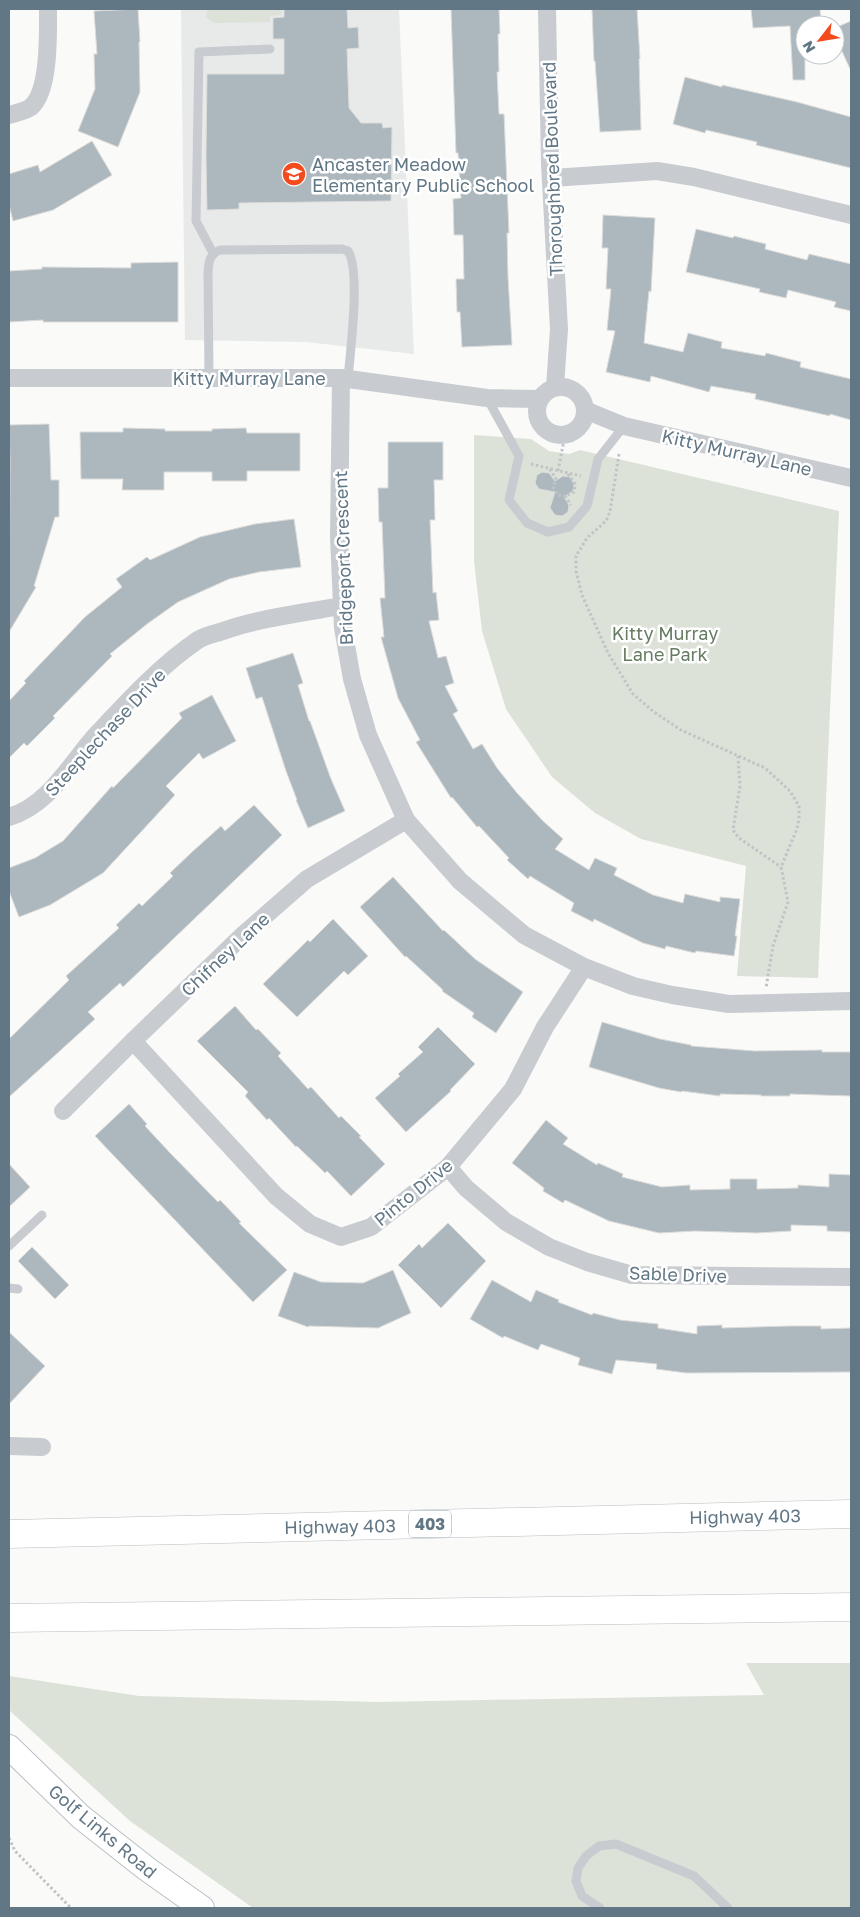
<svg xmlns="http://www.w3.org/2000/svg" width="860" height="1917" font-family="'Golos Text',sans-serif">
<rect width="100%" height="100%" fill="#fafaf8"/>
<polygon fill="#e8e9e9" points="181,9 399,9 414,354 306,342 185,340"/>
<g fill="#dce2d8">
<polygon points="207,9 282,9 281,15 270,16 270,22 214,23 206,17"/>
<polygon points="474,435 531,439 549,451 569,454 580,450 839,511 818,978 737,976 746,866 641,839 595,813 552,777 506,709 482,631 474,561"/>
<polygon points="746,1663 851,1663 851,1908 253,1908 130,1821 9,1710 9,1676 139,1696 379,1702 764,1695"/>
</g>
<g fill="#adb7be" stroke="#dcdcda">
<polygon points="138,9 140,42 139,42 140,92 118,147 78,131 95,89 94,54 97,54 94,11"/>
<polygon points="284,9 347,9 348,28 358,27 359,48 347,49 349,108 361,123 382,123 383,128 392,127 391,201 239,203 239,209 207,210 206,156 207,74 284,74 284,39 273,39 273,18 284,17"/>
<polygon points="451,9 499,9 500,34 498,34 499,72 497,72 499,114 504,114 509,233 507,233 508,277 512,345 462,347 460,312 457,312 456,279 464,279 463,235 454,235 453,199 461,198 458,153 456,153"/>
<polygon points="592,9 637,9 640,59 639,59 641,130 600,132 595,61 594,61"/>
<polygon points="751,9 820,9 821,25 805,25 805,80 793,80 790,26 753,28"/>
<polygon points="851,21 851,71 835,36 835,28"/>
<polygon points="685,77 722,87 722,85 797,102 851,117 851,168 756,145 757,142 706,130 705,133 673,124"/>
<polygon points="92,141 112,175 53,210 13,221 9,205 9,174 38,165 40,172"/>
<polygon points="603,215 655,218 651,292 649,291 644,343 683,352 688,333 722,342 721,348 765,356 766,353 801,362 800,367 851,379 851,420 830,414 830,416 755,399 756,394 711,386 709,392 651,376 650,382 606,372 615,331 607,330 611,289 606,289 608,248 602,248"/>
<polygon points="696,229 733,238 734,236 766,244 765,249 807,260 809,254 851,264 851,311 834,307 836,302 788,290 786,298 759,292 760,289 686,272"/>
<polygon points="178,262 178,322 43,322 43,320 9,322 9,271 42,269 42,267 131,268 131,263"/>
<polygon points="49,424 51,480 59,480 59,517 55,517 34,586 36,587 9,632 10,460 9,425"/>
<polygon points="123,428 165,429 165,431 212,431 212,429 246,428 247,433 300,433 300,471 247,471 247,481 212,481 212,472 164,472 164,490 122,490 123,479 81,479 80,432 123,432"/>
<polygon points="388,442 443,442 443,480 434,480 435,520 430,520 433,593 436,592 439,620 429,621 438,658 446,656 454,683 445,686 458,711 453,714 473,749 482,744 497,768 517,793 543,821 563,839 555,849 589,870 595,858 617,868 614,875 653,895 683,903 685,894 720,902 720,897 740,899 735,936 737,936 734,956 696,951 695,953 666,946 665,949 643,943 594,919 593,922 571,911 574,903 530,876 528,879 507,860 509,858 479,826 477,827 452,797 451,798 416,742 420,740 398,698 381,637 384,637 380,598 385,598 382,522 379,522 378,488 388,488"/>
<polygon points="542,472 549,473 555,481 563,476 570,477 574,484 573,491 564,497 569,505 568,512 562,516 555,515 550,508 555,492 539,489 535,483 537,475"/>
<polygon points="294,519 301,567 259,572 229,579 178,602 147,624 110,654 112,656 53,716 55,718 27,746 24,743 9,758 9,701 26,683 24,681 85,617 122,587 116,579 147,557 150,560 200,537 255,524"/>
<polygon points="293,653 303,683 298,685 309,721 310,721 331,779 345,811 308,828 296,800 297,800 286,771 262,697 256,699 246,668"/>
<polygon points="212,695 236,741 203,759 199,753 166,786 175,795 103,873 50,905 19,917 9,891 9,868 35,858 63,841 112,786 113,788 182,718 179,713"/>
<polygon points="254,805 282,835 123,987 120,983 88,1012 95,1019 9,1097 9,1039 69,980 66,976 119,928 116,925 139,903 142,906 173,876 170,873 192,852 221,826 225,831"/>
<polygon points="393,877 443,931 444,930 475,959 523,992 496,1033 472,1017 474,1013 442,991 443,990 406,956 405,957 360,907"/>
<polygon points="333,919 368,956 348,975 344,971 297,1017 263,984 308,940 310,942"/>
<polygon points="235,1006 256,1030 258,1029 281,1053 278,1056 308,1089 311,1087 339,1118 341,1116 361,1136 359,1137 385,1164 351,1196 327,1171 325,1173 297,1146 296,1147 269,1118 267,1120 245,1096 248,1092 197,1041"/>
<polygon points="602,1022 660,1039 691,1045 691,1046 755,1051 822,1050 822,1052 851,1052 851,1096 790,1094 790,1096 761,1096 761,1095 720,1094 720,1096 682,1091 681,1092 659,1088 589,1067"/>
<polygon points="438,1027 475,1064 450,1090 451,1091 406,1132 375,1098 400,1076 398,1074 423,1052 418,1047"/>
<polygon points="129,1104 147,1124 145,1126 171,1154 218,1202 220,1200 241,1222 239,1223 287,1270 253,1302 95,1136"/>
<polygon points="546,1120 568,1138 563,1144 597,1165 598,1163 623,1174 622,1177 662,1187 690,1185 690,1190 730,1189 730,1179 757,1179 757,1189 798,1188 798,1185 829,1187 829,1174 851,1175 851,1232 827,1231 827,1226 791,1225 791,1231 757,1233 695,1231 659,1233 609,1221 565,1200 563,1203 543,1191 544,1188 512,1163"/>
<polygon points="9,1164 30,1187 9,1207"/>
<polygon points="448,1223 486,1261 441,1308 398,1265 419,1244 422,1248"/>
<polygon points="32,1247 69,1285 55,1299 18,1261"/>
<polygon points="393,1270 411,1313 378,1328 309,1326 308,1327 278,1316 294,1272 321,1282 363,1283"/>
<polygon points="492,1280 531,1302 536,1290 559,1300 558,1302 592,1315 593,1313 620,1320 658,1324 658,1328 697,1334 697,1326 722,1325 722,1328 788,1326 821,1326 821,1329 851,1328 851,1372 686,1373 656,1369 657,1364 616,1360 612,1374 578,1365 580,1358 541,1344 538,1350 504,1336 503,1338 470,1319"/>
<polygon points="9,1332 45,1366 9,1404"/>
</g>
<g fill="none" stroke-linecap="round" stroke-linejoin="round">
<g stroke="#b9c0c5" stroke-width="26">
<polyline id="secondary" points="9,1747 81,1817 147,1869 202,1908"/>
</g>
<g stroke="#babec2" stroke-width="29">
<g id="highway">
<polyline points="9,1534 851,1514"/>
<polyline points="9,1618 851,1607"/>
</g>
</g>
<g stroke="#c1c4c6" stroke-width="3" stroke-dasharray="2.5 2.5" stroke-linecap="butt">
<polyline points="619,454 610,512 606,521 587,538 576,556 576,571 582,595 608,653 633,694 654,712 681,730 765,768 790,791 799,806 799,818 797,829 781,867 788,902 773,946 766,988"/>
<polyline points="531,464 581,476"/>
<polyline points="550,469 556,479 553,487 558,495 565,496"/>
<polyline points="558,471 565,435"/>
<polyline points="568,474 575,484 574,492 565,496 571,505"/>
<polyline points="738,756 740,786 733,830 739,838 781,867"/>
<polyline points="9,1838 15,1851 71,1908"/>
</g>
<g stroke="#c8ccd0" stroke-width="9">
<polyline points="213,253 196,221 199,52 270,49"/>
<path d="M209,378L208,272C209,261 209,255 220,250L342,249L348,251C361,271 350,353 348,379"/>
<polyline points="487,398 519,456 509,500 527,523 548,532 569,527 587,506 598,459 624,426"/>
<polyline points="9,1246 42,1215"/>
<polyline points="9,1288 18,1289"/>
<polyline points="600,1908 582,1896 576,1881 578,1868 586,1856 599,1846 616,1844 694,1876 728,1908"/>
</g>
<g stroke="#c8ccd0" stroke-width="18">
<polyline points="547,9 550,164 559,329 555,387"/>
<path d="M9,115C15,113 26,111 31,107C50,91 48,32 48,9"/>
<polyline points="552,178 657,171 694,177 851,215"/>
<polyline points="9,378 341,378 487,398 540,399"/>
<polyline points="341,378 339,537 343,628 352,679 368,735 406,820 460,881 524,935 584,967 633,986 672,995 729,1004 851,1001"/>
<circle cx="561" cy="411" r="24"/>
<polyline points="585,410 624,426 851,478"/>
<path d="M9,817C49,806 71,762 98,733C129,700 161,665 198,640C204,636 213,634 220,632C259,618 301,613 342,606"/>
<polyline points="133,1041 276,1196 310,1224 341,1237 371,1227 448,1167 513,1089 545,1027 584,967"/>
<polyline points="63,1111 133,1041 243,935 307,879 406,820"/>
<polyline points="448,1167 466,1188 506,1222 549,1247 587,1262 632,1275 851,1277"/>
<polyline points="9,1446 42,1447"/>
</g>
<use href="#secondary" stroke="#fff" stroke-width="24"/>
<use href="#highway" stroke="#fff" stroke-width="28"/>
</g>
<defs>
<g id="school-disc" transform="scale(1.25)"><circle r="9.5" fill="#f44b1e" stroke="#fff"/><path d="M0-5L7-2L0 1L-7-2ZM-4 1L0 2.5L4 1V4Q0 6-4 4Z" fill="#fff"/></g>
</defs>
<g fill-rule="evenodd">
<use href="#school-disc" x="294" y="174"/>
</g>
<g text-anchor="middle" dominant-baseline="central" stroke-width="5" stroke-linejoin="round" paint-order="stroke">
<rect fill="#fff" stroke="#91a0aa" stroke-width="1" x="409" y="1510.5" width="42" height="27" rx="4"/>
<g font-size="16" font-weight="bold" fill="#627786">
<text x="430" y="1524">403</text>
</g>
<g font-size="18" fill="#627786" stroke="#fff" text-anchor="start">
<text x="312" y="164">Ancaster Meadow<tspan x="312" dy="21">Elementary Public School</tspan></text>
</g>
<g font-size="18" fill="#627786" stroke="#fff">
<text transform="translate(552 169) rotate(-92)">Thoroughbred Boulevard</text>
<text x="249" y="378">Kitty Murray Lane</text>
<text transform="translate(737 452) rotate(13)">Kitty Murray Lane</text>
<text transform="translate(343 558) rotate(-92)">Bridgeport Crescent</text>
<text transform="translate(105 732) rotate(-47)">Steeplechase Drive</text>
<text transform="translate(225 954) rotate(-43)">Chifney Lane</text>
<text transform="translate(413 1192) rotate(-39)">Pinto Drive</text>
<text transform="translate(678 1274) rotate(2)">Sable Drive</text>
<text transform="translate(745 1516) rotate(-1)">Highway 403</text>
<text transform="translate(340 1526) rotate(-1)">Highway 403</text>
<text transform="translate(103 1831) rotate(40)">Golf Links Road</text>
</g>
<g font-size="18" fill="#677c62" stroke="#fff">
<text x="665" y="633">Kitty Murray<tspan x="665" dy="21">Lane Park</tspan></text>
</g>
</g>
<rect width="860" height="1917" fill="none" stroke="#627786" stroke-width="20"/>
<g transform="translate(820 40) rotate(239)"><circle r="24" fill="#ffffff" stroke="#c0c9cf"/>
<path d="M0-4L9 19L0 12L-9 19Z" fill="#f44b1e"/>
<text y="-8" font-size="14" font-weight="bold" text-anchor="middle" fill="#627786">N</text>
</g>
</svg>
